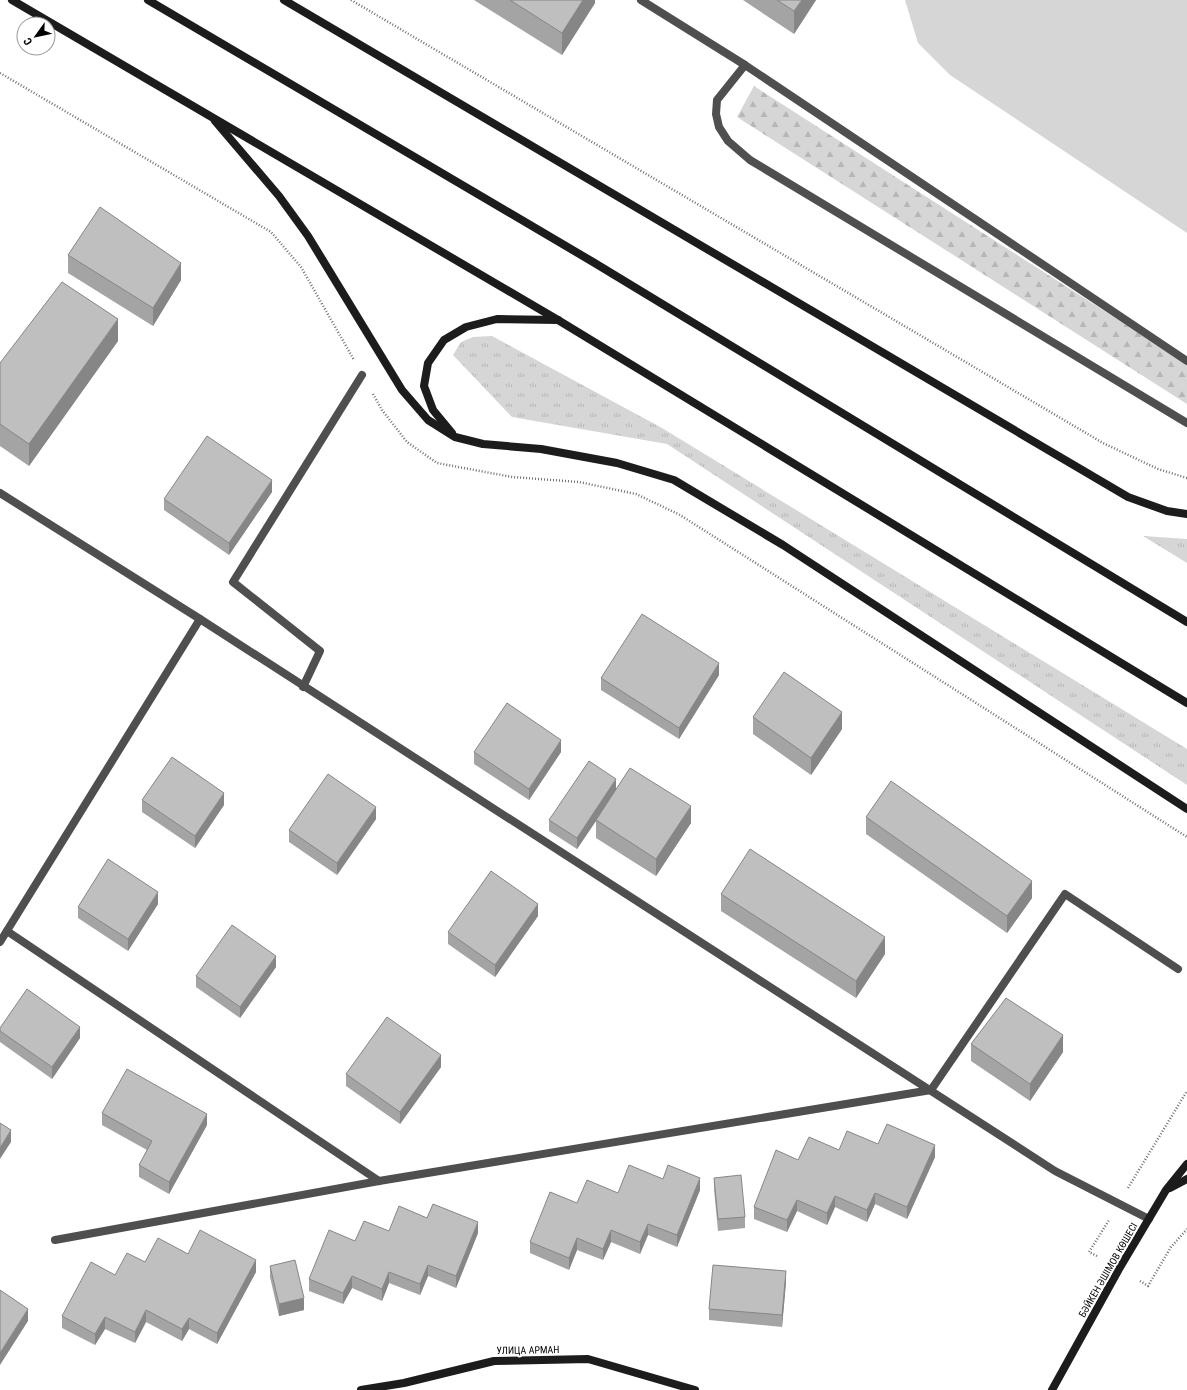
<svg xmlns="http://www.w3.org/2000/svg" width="1187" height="1390" font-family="'Roboto Condensed',sans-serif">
<defs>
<pattern id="grass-tufts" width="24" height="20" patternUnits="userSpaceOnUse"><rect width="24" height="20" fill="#d6d6d6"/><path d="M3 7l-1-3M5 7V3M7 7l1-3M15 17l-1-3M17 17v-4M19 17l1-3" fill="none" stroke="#b6b6b6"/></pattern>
<pattern id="forest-firs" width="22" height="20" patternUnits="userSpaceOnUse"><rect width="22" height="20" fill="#d6d6d6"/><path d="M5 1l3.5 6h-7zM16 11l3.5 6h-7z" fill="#b6b6b6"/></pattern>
</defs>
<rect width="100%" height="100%" fill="#fff"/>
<g fill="url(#grass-tufts)">
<polygon points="492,336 662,428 1187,749 1187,785 667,444 512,417 453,355 461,342 473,337"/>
<polygon points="1143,536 1187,539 1187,563"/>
</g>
<polygon fill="url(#forest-firs)" points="754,86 1187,364 1187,404 737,117"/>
<polygon fill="#d6d6d6" points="905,0 1187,0 1187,233 950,75 918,43"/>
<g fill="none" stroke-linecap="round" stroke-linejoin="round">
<g stroke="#717171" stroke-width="2.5" stroke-dasharray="1 2" stroke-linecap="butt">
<polyline points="351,0 1103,443 1158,469 1187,478"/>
<polyline points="0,73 271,232 301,267 354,360"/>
<polyline points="373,394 382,410 407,442 437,463 512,477 579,482 636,494 680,515 1187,837"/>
<polyline points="1128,1188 1187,1091"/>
<polyline points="1097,1256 1089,1252 1109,1220"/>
<polyline points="1140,1281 1148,1286 1171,1247 1187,1229"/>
</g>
<g stroke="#4f4f4f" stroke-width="8">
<polyline points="641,0 745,65 1187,361"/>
<polyline points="745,65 717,100 716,114 719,127 728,141 750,160 1187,423"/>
<polyline points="303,687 320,651 233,582 362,375"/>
<polyline points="7,931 379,1181"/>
<polyline points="0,942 200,619"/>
<polyline points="55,1240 379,1181 931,1090 1065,894 1178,969"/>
</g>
<polyline stroke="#4f4f4f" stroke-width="8" points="0,493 200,619 1055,1171 1149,1219"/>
<g stroke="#1c1c1c" stroke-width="8">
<polyline points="12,0 558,320 1187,703"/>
<polyline points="148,0 593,262 1187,622"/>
<polyline points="284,0 1128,497 1167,511 1187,514"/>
<polyline points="215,121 279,196 308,236 402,390 428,420 455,437 483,444 541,449 617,463 674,480 783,545 1187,809"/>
<polyline points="452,433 433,410 424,386 428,363 444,340 466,327 497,319 558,320"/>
<polyline points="1170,1188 1187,1179"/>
<polyline points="361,1390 404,1383 494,1361 588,1359 695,1390"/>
<polyline points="1052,1390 1119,1269 1166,1190 1187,1164"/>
</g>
</g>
<g fill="#a4a4a4">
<polygon points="474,0 595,0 595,3 562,55"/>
<polygon points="743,0 816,0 794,34"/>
<polygon points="68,255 181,280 153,326 68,273"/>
<polygon points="118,341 29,466 0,446 0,363"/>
<polygon points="272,492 229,555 164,510 164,499"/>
<polygon points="719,675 679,739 601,690 601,678"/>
<polygon points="753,717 842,729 811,775 753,734"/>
<polygon points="474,752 561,752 529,800 474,764"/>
<polygon points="616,788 691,823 656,876 596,838 596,821 577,849 549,831 549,820"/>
<polygon points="142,800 224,805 195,848 142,812"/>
<polygon points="866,817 1032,898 1007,933 866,834"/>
<polygon points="376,819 337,875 289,842 289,830"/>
<polygon points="721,894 885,954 856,998 721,911"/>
<polygon points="158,904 128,951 78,918 78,907"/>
<polygon points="538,916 495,977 448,944 448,932"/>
<polygon points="276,967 240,1018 196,987 196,976"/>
<polygon points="0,1028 80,1038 52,1079 0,1042"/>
<polygon points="971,1044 1063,1052 1030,1101 971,1061"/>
<polygon points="441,1067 400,1124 346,1086 346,1074"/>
<polygon points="102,1113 207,1125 169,1194 139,1177 139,1165 147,1150 102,1125"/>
<polygon points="878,1144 935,1157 907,1219 875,1204 867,1222 835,1207 827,1225 797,1211 787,1232 754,1219 754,1207 798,1160"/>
<polygon points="714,1178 745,1217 745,1228 718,1231 714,1189"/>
<polygon points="663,1179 700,1190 677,1247 648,1235 640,1254 611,1242 603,1260 577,1250 569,1270 530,1253 530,1242 577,1203 618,1193"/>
<polygon points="427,1218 478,1233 456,1288 428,1276 420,1295 389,1283 382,1301 352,1288 343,1304 309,1291 309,1279 355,1241 389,1231"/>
<polygon points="188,1254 256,1272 217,1344 189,1329 182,1341 146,1322 135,1343 105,1329 95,1345 62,1328 62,1316 115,1275 145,1262"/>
<polygon points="270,1266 304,1310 279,1316 270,1277"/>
<polygon points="786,1282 782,1327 709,1320 709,1309"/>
</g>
<g fill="#868686">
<polygon points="583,0 595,0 595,3 562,55 562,33"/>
<polygon points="802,0 816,0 794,34 794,11"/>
<polygon points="181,263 181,280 153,326 153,308"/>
<polygon points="118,319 118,341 29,466 29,444"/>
<polygon points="272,480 272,492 229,555 229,543"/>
<polygon points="719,663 719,675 679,739 679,728"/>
<polygon points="842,712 842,729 811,775 811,758"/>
<polygon points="561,740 561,752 529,800 529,789"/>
<polygon points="616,779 616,791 577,849 577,838"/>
<polygon points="224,793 224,805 195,848 195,836"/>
<polygon points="691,806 691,823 656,876 656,859"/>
<polygon points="376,807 376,819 337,875 337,863"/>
<polygon points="1032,881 1032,898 1007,933 1007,916"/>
<polygon points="158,892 158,904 128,951 128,939"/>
<polygon points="538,904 538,916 495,977 495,965"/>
<polygon points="885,937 885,954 856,998 856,981"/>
<polygon points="276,956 276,967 240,1018 240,1007"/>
<polygon points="80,1027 80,1038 52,1079 52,1067"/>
<polygon points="1063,1035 1063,1052 1030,1101 1030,1084"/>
<polygon points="441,1055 441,1067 400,1124 400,1112"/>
<polygon points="207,1114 207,1125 169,1194 169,1182"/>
<polygon points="11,1130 11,1142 0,1159 0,1148"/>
<polygon points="935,1145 935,1157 907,1219 907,1207"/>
<polygon points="700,1178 700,1190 677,1247 677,1235"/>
<polygon points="875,1193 875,1204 867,1222 867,1210"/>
<polygon points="835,1196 835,1207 827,1225 827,1213"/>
<polygon points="797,1200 797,1211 787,1232 787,1220"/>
<polygon points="478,1222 478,1233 456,1288 456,1276"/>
<polygon points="648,1224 648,1235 640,1254 640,1242"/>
<polygon points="611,1230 611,1242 603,1260 603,1249"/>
<polygon points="577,1238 577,1250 569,1270 569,1258"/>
<polygon points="256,1260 256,1272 217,1344 217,1333"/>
<polygon points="428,1265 428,1276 420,1295 420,1284"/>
<polygon points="786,1271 786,1282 782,1327 782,1315"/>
<polygon points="389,1272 389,1283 382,1301 382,1289"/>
<polygon points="352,1276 352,1288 343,1304 343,1293"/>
<polygon points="304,1298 304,1310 279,1316 279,1304"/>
<polygon points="28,1309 28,1321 0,1365 0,1353"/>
<polygon points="146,1310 146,1322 135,1343 135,1332"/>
<polygon points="105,1317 105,1329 95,1345 95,1334"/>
<polygon points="189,1318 189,1329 182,1341 182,1329"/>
</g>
<g fill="#bfbfbf" stroke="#868686">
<polygon points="510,0 583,0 562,33"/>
<polygon points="777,0 802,0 794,11"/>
<polygon points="100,207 181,263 153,308 68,255"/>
<polygon points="62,282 118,319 29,444 0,424 0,363"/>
<polygon points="207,436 272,480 229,543 164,499"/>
<polygon points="642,614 719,663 679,728 601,678"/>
<polygon points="784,672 842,712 811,758 753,717"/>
<polygon points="507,703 561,740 529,789 474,752"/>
<polygon points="172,757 224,793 195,836 142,800"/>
<polygon points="589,761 616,779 577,838 549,820"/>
<polygon points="630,768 691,806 656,859 596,820"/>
<polygon points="328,774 376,807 337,863 289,830"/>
<polygon points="891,781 1032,881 1007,916 866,817"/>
<polygon points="750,849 885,937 856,981 721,894"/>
<polygon points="108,859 158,892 128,939 78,907"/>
<polygon points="491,871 538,904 495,965 448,932"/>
<polygon points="232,925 276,956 240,1007 196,976"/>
<polygon points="27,989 80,1027 52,1067 0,1031 0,1028"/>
<polygon points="1006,998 1063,1035 1030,1084 971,1044"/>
<polygon points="387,1017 441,1055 400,1112 346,1074"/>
<polygon points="127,1069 207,1114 169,1182 139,1165 152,1141 102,1113"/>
<polygon points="0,1123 11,1130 0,1148"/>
<polygon points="887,1124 935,1145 907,1207 875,1193 867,1210 835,1196 827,1213 797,1200 787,1220 754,1207 776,1150 798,1160 809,1137 839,1150 847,1131 878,1144"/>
<polygon points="629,1165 663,1179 668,1165 700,1178 677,1235 648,1224 640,1242 611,1230 603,1249 577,1238 569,1258 530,1242 550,1192 577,1203 587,1180 618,1193"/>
<polygon points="741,1175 745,1217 718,1219 714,1178"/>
<polygon points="433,1204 478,1222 456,1276 428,1265 420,1284 389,1272 382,1289 352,1276 343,1293 309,1279 329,1230 355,1241 364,1221 389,1231 399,1206 427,1218"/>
<polygon points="200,1230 256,1260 217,1333 189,1318 182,1329 146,1310 135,1332 105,1317 95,1334 62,1316 91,1262 115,1275 127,1253 145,1262 158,1238 188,1254"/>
<polygon points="295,1260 304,1298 279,1304 270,1266"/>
<polygon points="713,1265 786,1271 782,1315 709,1309"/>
<polygon points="0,1290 28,1309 0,1353"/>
</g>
<g text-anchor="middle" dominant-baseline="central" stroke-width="4" stroke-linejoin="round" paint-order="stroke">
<g font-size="10" fill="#000" stroke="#fff">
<text transform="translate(1108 1270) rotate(-60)">БӘЙКЕН ӘШІМОВ КӨШЕСІ</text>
<text transform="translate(528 1350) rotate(-1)">УЛИЦА АРМАН</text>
</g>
</g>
<g transform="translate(36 36) rotate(237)"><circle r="19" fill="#ffffff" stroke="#999999"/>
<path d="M0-3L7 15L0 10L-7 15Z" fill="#000000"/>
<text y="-6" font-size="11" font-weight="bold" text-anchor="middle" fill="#000000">С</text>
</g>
</svg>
